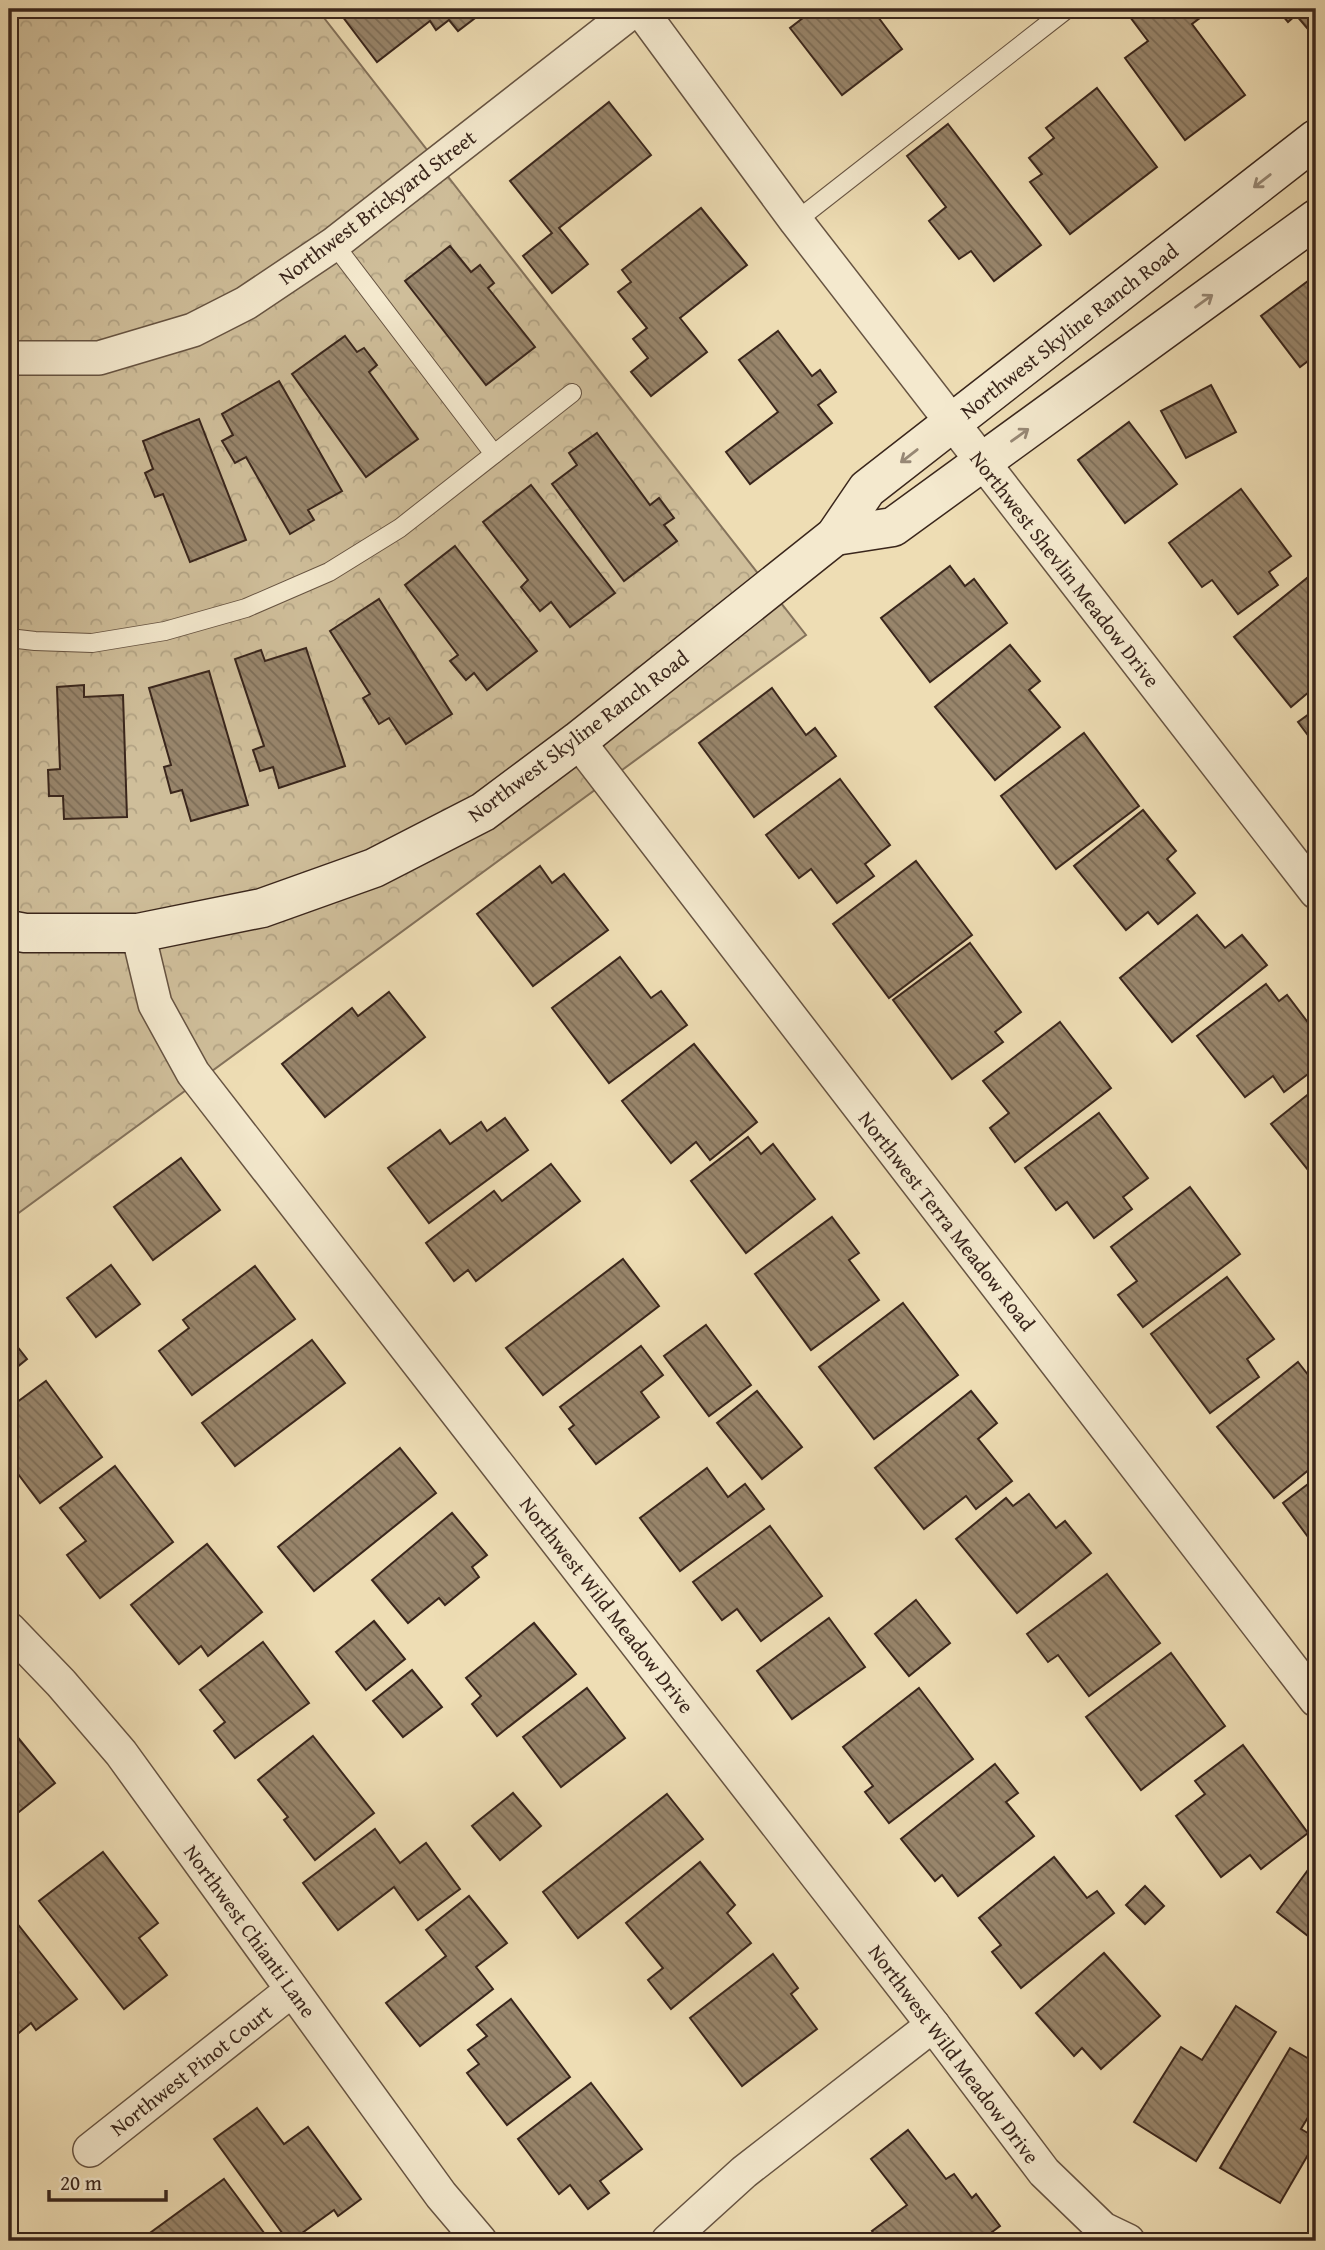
<svg xmlns="http://www.w3.org/2000/svg" width="1325" height="2250" font-family="'Gentium Book Plus',serif">
<defs>
<pattern id="forest-crowns" width="20" height="18" patternUnits="userSpaceOnUse" patternTransform="scale(1.75)"><rect width="20" height="18" fill="#cfbe9a"/><path d="M2 6a3 3 0 1 1 6 0M12 15a3 3 0 1 1 6 0" fill="none" stroke="#b2a384"/></pattern>
<pattern id="building-back-hatch" width="6" height="6" patternUnits="userSpaceOnUse" patternTransform="scale(1.75)"><rect width="6" height="6" fill="#98856b"/><path d="M-1 5l2 2M0 0l6 6M5-1l2 2" fill="none" stroke="#7d6d57"/></pattern>
</defs>
<rect width="100%" height="100%" fill="#eeddb4"/>
<filter id="stains"><feTurbulence type="fractalNoise" baseFrequency=".00286" numOctaves="4"/><feColorMatrix values="0 0 0 0 .2 0 0 0 0 .09 0 0 0 0 .02 0 0 0 .5 -.17"/></filter>
<radialGradient id="worn" r=".72"><stop offset=".6" stop-color="#630" stop-opacity="0"/><stop offset="1" stop-color="#630" stop-opacity=".3"/></radialGradient>
<polygon fill="url(#forest-crowns)" stroke="#84725b" stroke-width="2" points="9,9 317,9 806,635 9,1220"/>
<g fill="url(#building-back-hatch)" stroke="#3a261c" stroke-width="2">
<polygon points="343,9 487,9 458,31 449,20 436,30 430,21 377,62 339,12"/>
<polygon points="804,9 872,9 902,49 842,95 790,28 808,14"/>
<polygon points="1124,9 1206,9 1208,12 1192,24 1245,95 1185,140 1125,58 1148,41"/>
<polygon points="1277,9 1316,9 1316,32 1313,35 1296,15 1288,22"/>
<polygon points="1097,88 1157,167 1070,234 1030,182 1042,174 1029,158 1054,138 1046,128"/>
<polygon points="609,102 651,155 559,228 588,264 552,293 523,256 552,233 510,181"/>
<polygon points="948,124 1041,245 994,281 971,251 959,259 929,221 946,207 907,156"/>
<polygon points="701,208 747,265 680,318 707,352 651,396 631,372 648,358 633,339 647,328 618,292 631,282 622,270"/>
<polygon points="450,246 471,272 480,265 494,283 488,288 535,347 486,385 405,281"/>
<polygon points="1316,275 1316,364 1312,358 1300,367 1261,316"/>
<polygon points="778,331 812,376 820,370 836,392 818,405 832,423 750,484 726,452 778,412 739,360"/>
<polygon points="345,336 357,352 364,348 377,365 369,372 418,439 366,477 292,374"/>
<polygon points="279,381 342,491 308,510 314,520 290,534 246,457 235,463 222,441 233,435 222,414"/>
<polygon points="1211,385 1236,432 1186,458 1161,411"/>
<polygon points="199,419 246,540 190,562 163,494 155,497 145,473 153,469 143,441"/>
<polygon points="1129,422 1177,484 1125,523 1078,460"/>
<polygon points="597,433 650,505 659,498 674,518 664,525 677,541 624,581 552,484 577,465 569,453"/>
<polygon points="531,485 615,593 570,627 551,602 540,611 521,587 528,580 483,522"/>
<polygon points="1241,489 1291,556 1269,572 1278,585 1238,614 1212,580 1202,587 1169,543"/>
<polygon points="455,546 537,651 487,690 474,673 466,680 450,661 458,655 405,585"/>
<polygon points="950,566 965,586 974,579 1007,623 930,682 881,618"/>
<polygon points="1307,578 1316,590 1316,686 1291,707 1234,637"/>
<polygon points="379,599 452,714 406,744 389,718 379,724 363,698 370,694 330,631"/>
<polygon points="1010,645 1040,681 1029,690 1060,727 995,780 935,707"/>
<polygon points="306,648 345,766 279,788 273,767 260,771 253,750 264,746 235,659 261,650 265,661"/>
<polygon points="209,671 248,805 191,821 182,790 171,793 164,767 171,765 149,688"/>
<polygon points="84,685 84,697 123,695 127,817 64,819 63,796 49,796 48,770 60,769 57,687"/>
<polygon points="772,688 806,735 815,728 836,756 754,817 699,743"/>
<polygon points="1316,709 1316,746 1298,722"/>
<polygon points="1084,733 1139,806 1056,869 1001,796"/>
<polygon points="840,779 890,845 865,864 874,876 837,903 811,869 799,878 766,835"/>
<polygon points="1143,810 1176,851 1167,859 1195,893 1158,924 1148,912 1126,930 1074,866"/>
<polygon points="916,861 972,935 889,998 833,924"/>
<polygon points="540,866 552,883 564,874 608,930 533,986 477,914"/>
<polygon points="1197,915 1225,948 1242,935 1267,965 1172,1042 1120,978"/>
<polygon points="970,943 1021,1012 995,1032 1003,1042 952,1079 893,1000"/>
<polygon points="620,957 651,998 661,991 687,1025 609,1083 552,1008"/>
<polygon points="1266,984 1279,1001 1287,995 1316,1033 1316,1068 1284,1092 1273,1076 1245,1097 1197,1036"/>
<polygon points="389,992 425,1037 325,1117 282,1064 352,1008 358,1016"/>
<polygon points="1060,1022 1111,1088 1015,1162 990,1128 1009,1113 983,1081"/>
<polygon points="694,1044 757,1122 710,1160 696,1142 671,1163 622,1101"/>
<polygon points="1316,1088 1316,1180 1271,1124"/>
<polygon points="1099,1113 1148,1178 1123,1197 1132,1209 1094,1238 1067,1202 1056,1210 1025,1168"/>
<polygon points="505,1118 528,1150 429,1223 388,1168 440,1130 450,1144 481,1122 487,1131"/>
<polygon points="748,1137 761,1154 773,1144 815,1199 746,1253 691,1181"/>
<polygon points="181,1158 220,1210 153,1260 114,1207"/>
<polygon points="551,1164 580,1201 476,1281 468,1270 454,1281 426,1243 494,1191 502,1201"/>
<polygon points="1190,1187 1240,1254 1143,1327 1118,1295 1137,1281 1111,1247"/>
<polygon points="832,1217 859,1253 849,1260 879,1300 811,1350 755,1274"/>
<polygon points="623,1259 659,1306 543,1395 506,1348"/>
<polygon points="111,1265 140,1304 96,1337 67,1298"/>
<polygon points="255,1266 295,1319 192,1395 159,1351 189,1328 183,1320"/>
<polygon points="1227,1277 1274,1339 1247,1359 1259,1377 1210,1413 1151,1334"/>
<polygon points="903,1303 958,1375 874,1439 819,1367"/>
<polygon points="706,1325 751,1385 709,1416 664,1356"/>
<polygon points="9,1336 27,1359 10,1373 17,1382 9,1389"/>
<polygon points="312,1340 345,1383 235,1466 202,1423"/>
<polygon points="641,1346 663,1375 641,1392 659,1417 596,1464 569,1429 574,1425 560,1407"/>
<polygon points="1298,1362 1316,1385 1316,1464 1274,1498 1217,1427"/>
<polygon points="46,1381 102,1457 40,1503 12,1466 9,1468 9,1408"/>
<polygon points="757,1391 802,1447 762,1479 717,1423"/>
<polygon points="971,1391 997,1423 978,1439 1012,1481 976,1509 966,1496 924,1529 875,1468"/>
<polygon points="400,1448 436,1493 314,1591 278,1547"/>
<polygon points="115,1466 173,1542 100,1598 67,1555 86,1541 60,1508"/>
<polygon points="707,1468 728,1497 745,1484 764,1509 680,1571 640,1518"/>
<polygon points="1316,1478 1316,1532 1308,1537 1283,1503"/>
<polygon points="1029,1494 1056,1528 1065,1521 1091,1553 1017,1613 956,1539 1006,1498 1013,1506"/>
<polygon points="452,1513 487,1555 472,1567 479,1577 445,1605 439,1598 408,1623 372,1580"/>
<polygon points="770,1526 822,1596 761,1641 737,1609 722,1620 693,1582"/>
<polygon points="207,1544 262,1612 208,1656 201,1646 179,1664 131,1605"/>
<polygon points="1107,1574 1160,1643 1089,1696 1058,1655 1048,1662 1027,1634"/>
<polygon points="916,1600 950,1643 909,1676 875,1634"/>
<polygon points="829,1618 865,1667 792,1719 757,1671"/>
<polygon points="374,1621 405,1659 366,1690 336,1652"/>
<polygon points="534,1623 576,1674 497,1736 472,1704 481,1696 466,1678"/>
<polygon points="263,1642 309,1703 235,1758 214,1731 225,1722 200,1690"/>
<polygon points="1171,1653 1225,1726 1141,1790 1086,1717"/>
<polygon points="412,1670 442,1707 403,1737 373,1701"/>
<polygon points="587,1688 625,1738 561,1787 523,1737"/>
<polygon points="919,1688 973,1759 889,1823 865,1792 873,1786 843,1747"/>
<polygon points="15,1734 55,1783 9,1820 9,1739"/>
<polygon points="313,1736 374,1813 315,1860 284,1820 288,1817 258,1780"/>
<polygon points="1243,1745 1308,1833 1261,1869 1250,1855 1221,1877 1176,1816 1205,1794 1195,1781"/>
<polygon points="995,1764 1018,1793 1006,1802 1034,1836 958,1896 942,1875 935,1881 901,1839"/>
<polygon points="513,1793 541,1826 500,1860 472,1826"/>
<polygon points="667,1794 703,1839 578,1938 543,1892"/>
<polygon points="375,1829 400,1863 426,1843 460,1889 418,1920 394,1887 338,1930 303,1883"/>
<polygon points="103,1852 158,1923 139,1938 167,1975 124,2009 39,1901"/>
<polygon points="1054,1857 1087,1898 1097,1891 1114,1913 1021,1988 992,1952 1001,1945 979,1918"/>
<polygon points="1316,1859 1316,1925 1308,1936 1277,1912"/>
<polygon points="700,1862 735,1905 727,1913 751,1943 671,2009 648,1980 663,1968 626,1923"/>
<polygon points="1145,1886 1164,1906 1145,1924 1126,1905"/>
<polygon points="469,1896 507,1943 476,1967 493,1989 420,2046 386,2003 446,1956 426,1930"/>
<polygon points="16,1922 77,1999 36,2030 31,2023 9,2041 9,1928"/>
<polygon points="1104,1953 1160,2016 1101,2069 1082,2048 1074,2056 1036,2013"/>
<polygon points="773,1954 798,1988 791,1994 817,2029 742,2086 690,2018"/>
<polygon points="511,1999 570,2077 507,2125 467,2073 479,2064 468,2050 487,2036 477,2025"/>
<polygon points="1236,2006 1276,2032 1196,2161 1134,2122 1181,2047 1202,2060"/>
<polygon points="1290,2048 1316,2063 1316,2104 1301,2129 1316,2138 1316,2141 1280,2203 1220,2168"/>
<polygon points="591,2083 642,2149 600,2181 609,2193 588,2209 570,2185 559,2194 518,2139"/>
<polygon points="257,2108 284,2144 308,2127 361,2199 338,2216 334,2210 291,2241 288,2241 214,2139"/>
<polygon points="908,2130 946,2179 954,2174 972,2198 976,2194 1000,2226 980,2241 880,2241 872,2231 907,2205 871,2159"/>
<polygon points="224,2179 270,2241 145,2241 143,2238"/>
</g>
<g fill="none" stroke-linecap="round" stroke-linejoin="round">
<g stroke="#675442" stroke-width="20">
<g id="lane">
<polyline points="796,221 1067,9"/>
<polyline points="334,244 494,454"/>
<polyline points="9,638 35,641 92,643 165,631 246,608 329,572 400,528 572,393"/>
</g>
</g>
<g stroke="#675442" stroke-width="36">
<g id="street">
<polyline points="640,9 796,221 1316,892"/>
<polyline points="9,358 99,358 193,330 246,303 334,244 635,9"/>
<polyline points="578,741 1316,1700"/>
<polyline points="138,933 155,1004 193,1073 933,2025 1044,2172 1103,2229 1128,2241"/>
<polyline points="9,1629 61,1683 121,1753 441,2195 480,2241"/>
<polyline points="90,2150 292,1990"/>
<polyline points="668,2241 744,2172 933,2025"/>
</g>
</g>
<g stroke="#3a261c" stroke-width="41">
<g id="secondary">
<polyline points="835,536 893,527 1316,219"/>
<polyline points="9,930 25,933 138,933 262,908 374,868 483,812 578,741 835,536 867,489 1316,139"/>
</g>
</g>
<use href="#lane" stroke="#f4e9ce" stroke-width="18"/>
<use href="#street" stroke="#f4e9ce" stroke-width="33"/>
<use href="#secondary" stroke="#f4e9ce" stroke-width="38"/>
</g>
<defs><path id="oneway-shaft" d="M-6 0H5M1.5-3L5.5 0L1.5 3" fill="none" stroke-width="1.6" stroke-linecap="round" stroke-linejoin="round" transform="scale(1.75)"/></defs>
<g stroke="#978875">
<use href="#oneway-shaft" transform="translate(1262 181) rotate(142)"/>
<use href="#oneway-shaft" transform="translate(1204 301) rotate(-36)"/>
<use href="#oneway-shaft" transform="translate(1020 435) rotate(-36)"/>
<use href="#oneway-shaft" transform="translate(909 456) rotate(142)"/>
</g>
<g text-anchor="middle" dominant-baseline="central" stroke-width="5" stroke-linejoin="round" paint-order="stroke">
<g font-size="21" fill="#3a261c" stroke="#f4e9ce">
<text transform="translate(377 207) rotate(-37)">Northwest Brickyard Street</text>
<text transform="translate(1069 331) rotate(-38)">Northwest Skyline Ranch Road</text>
<text transform="translate(1065 569) rotate(52)">Northwest Shevlin Meadow Drive</text>
<text transform="translate(578 736) rotate(-37)">Northwest Skyline Ranch Road</text>
<text transform="translate(947 1221) rotate(52)">Northwest Terra Meadow Road</text>
<text transform="translate(607 1605) rotate(52)">Northwest Wild Meadow Drive</text>
<text transform="translate(250 1931) rotate(54)">Northwest Chianti Lane</text>
<text transform="translate(954 2054) rotate(53)">Northwest Wild Meadow Drive</text>
<text transform="translate(191 2070) rotate(-38)">Northwest Pinot Court</text>
</g>
</g>
<rect width="1325" height="2250" fill="none" stroke="#eeddb4" stroke-width="35"/>
<rect x="10" y="10" width="1304" height="2229" fill="none" stroke="#3a261c" stroke-width="3.5"/>
<rect x="18" y="18" width="1290" height="2215" fill="none" stroke="#3a261c" stroke-width="2"/>
<path d="M49 2190v10h117v-10" fill="none" stroke="#3a261c" stroke-width="3.5"/>
<text x="60" y="2190" font-size="21" fill="#3a261c" stroke="#f4e9ce" stroke-width="5" paint-order="stroke">20 m</text>
<rect width="100%" height="100%" filter="url(#stains)"/>
<rect width="100%" height="100%" fill="url(#worn)"/>
</svg>
